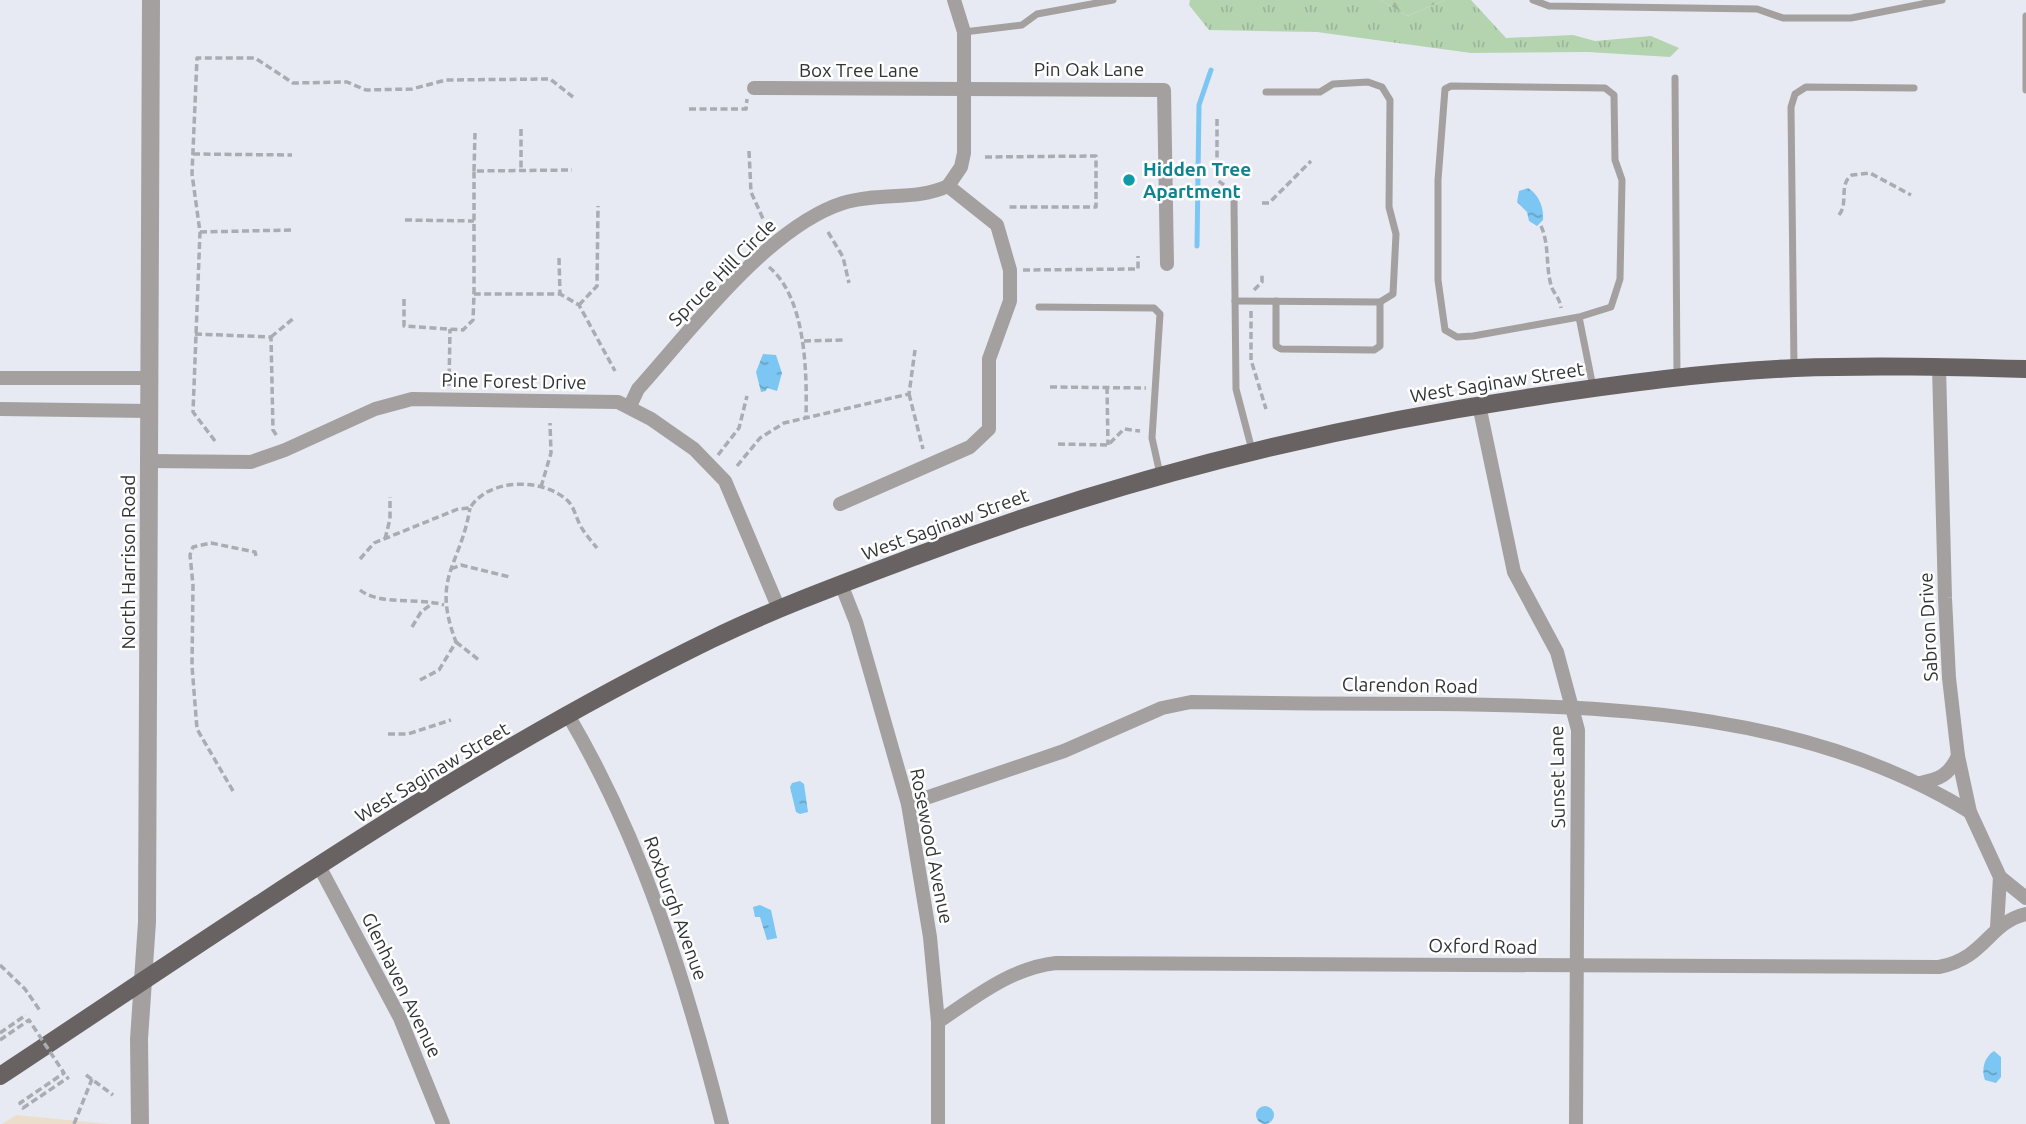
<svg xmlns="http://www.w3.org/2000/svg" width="2026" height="1124" font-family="Ubuntu,sans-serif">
<defs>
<pattern id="grass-tufts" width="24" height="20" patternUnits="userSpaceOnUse" patternTransform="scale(1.75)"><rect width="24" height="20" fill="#b4d4b0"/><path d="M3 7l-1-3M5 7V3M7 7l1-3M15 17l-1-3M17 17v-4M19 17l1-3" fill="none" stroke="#9bb698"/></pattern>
<pattern id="forest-firs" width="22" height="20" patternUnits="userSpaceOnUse" patternTransform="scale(1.75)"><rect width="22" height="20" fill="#b4d4b0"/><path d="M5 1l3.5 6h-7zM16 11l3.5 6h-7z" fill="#9bb698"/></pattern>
<pattern id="water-ripples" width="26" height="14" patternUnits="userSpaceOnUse" patternTransform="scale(1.75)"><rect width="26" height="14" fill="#7cc6f3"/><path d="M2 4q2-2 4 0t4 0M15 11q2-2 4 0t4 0" fill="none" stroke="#66a1c6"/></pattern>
</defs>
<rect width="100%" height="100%" fill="#e7eaf2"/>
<polygon fill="#ebdfcb" points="16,1115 110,1124 2,1124"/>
<polygon fill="url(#grass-tufts)" points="1190,0 1381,0 1407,16 1445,0 1471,0 1506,38 1573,35 1595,41 1651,36 1679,48 1670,57 1588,52 1471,53 1317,32 1209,30 1189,5"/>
<polygon fill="url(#forest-firs)" points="1381,0 1445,0 1407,16"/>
<g fill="url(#water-ripples)">
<path d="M1528,188C1539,195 1544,207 1543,220L1537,226L1529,221L1527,212L1517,202L1519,191Z"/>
<polygon points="763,354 776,355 782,373 777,391 767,388 766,391 761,392 756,372"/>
<polygon points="800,781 804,784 808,812 800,814 796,812 790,787 792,783"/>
<polygon points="760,905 771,910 777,938 767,940 760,917 755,917 753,907"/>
<path d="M1994,1051L2001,1057V1077L1996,1083L1985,1080C1981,1070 1984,1057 1994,1051Z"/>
<circle cx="1265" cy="1115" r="9"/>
</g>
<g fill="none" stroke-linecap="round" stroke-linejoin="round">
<polyline stroke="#7cc6f3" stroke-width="5" points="1197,246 1199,105 1211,70"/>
<g stroke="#a9acb2" stroke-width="3.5" stroke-dasharray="7 3.5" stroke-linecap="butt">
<polyline points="689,109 746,109 747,99"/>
<polyline points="1217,119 1217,180 1224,185"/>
<polyline points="521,129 521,169"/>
<polyline points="749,151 751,192 764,221"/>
<polyline points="193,154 292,155"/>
<polyline points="985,157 1096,156 1096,207 1008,207"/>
<polyline points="474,171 475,133"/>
<polyline points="1262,203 1269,203 1311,161"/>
<path d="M1839,215C1849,203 1838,184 1852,175L1870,173L1911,195"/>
<polyline points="405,220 474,221"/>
<path d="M1541,226C1550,246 1545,268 1552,288C1555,295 1560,299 1561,308"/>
<polyline points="200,232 291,230"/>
<polyline points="828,232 843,257 849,283"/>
<polyline points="559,258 560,294"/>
<path d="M769,267C806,298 807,372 806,417"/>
<polyline points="1023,270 1138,269 1138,256"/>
<polyline points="1254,290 1262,282 1262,275"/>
<polyline points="474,294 474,171 572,170"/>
<polyline points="404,299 404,326 463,330 473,320 474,294 560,294 579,305 615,371"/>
<polyline points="579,305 597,286 598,206"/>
<polyline points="1251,311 1251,360 1266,409"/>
<polyline points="195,334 271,337 273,430 277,436"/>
<polyline points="271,337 295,317"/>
<polyline points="804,341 845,340"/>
<polyline points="449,386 450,329"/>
<polyline points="1050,387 1146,388"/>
<polyline points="1107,387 1108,445"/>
<polyline points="909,394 923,449"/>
<polyline points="215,441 193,412 200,232 192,174 197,58 255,58 293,83 347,82 366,90 412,89 446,80 550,79 573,97"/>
<polyline points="1058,444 1108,445 1124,429 1140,431"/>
<polyline points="718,455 739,428 747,396"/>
<polyline points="737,466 760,438 784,423 909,394 915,350"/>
<polyline points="541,487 551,453 550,423"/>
<polyline points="385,539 390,519 390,497"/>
<path d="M360,559L374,543L458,509L470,508C488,478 543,477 568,501C575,508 577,522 583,530C587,536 592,542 597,548"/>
<polyline points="451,569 461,565 510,577"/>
<path d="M360,590C380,606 418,597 444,605"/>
<polyline points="412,627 421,612 433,603"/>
<polyline points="456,642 479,660"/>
<path d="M420,680L439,670L456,642C431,576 460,568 470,508"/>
<polyline points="388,734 408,734 451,720"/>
<polyline points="233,791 197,729 192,666 193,585 190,555 193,547 211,543 255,552 256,556"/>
<polyline points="0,965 25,989 41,1012"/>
<polyline points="0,1033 26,1015"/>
<polyline points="86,1075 113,1095"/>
<polyline points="74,1124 92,1079"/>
</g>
<g stroke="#a4a09f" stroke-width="7">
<polyline points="1533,0 1549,6 1757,9 1783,18 1851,18 1942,0"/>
<polyline points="2026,16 2026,90"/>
<polyline points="964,32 1022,25 1037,14 1113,0"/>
<polyline points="1675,78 1677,378"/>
<polyline points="1234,201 1236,389 1252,450"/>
<polyline points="1235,301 1380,302 1393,294 1396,234 1389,207 1390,100 1382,87 1368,82 1333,84 1320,92 1266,92"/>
<polyline points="1276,301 1276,346 1281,349 1374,350 1380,346 1380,302"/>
<polyline points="1039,307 1154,308 1160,314 1152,438 1160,474"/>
<polyline points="1579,317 1611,307 1620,279 1622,180 1615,160 1614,95 1605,88 1451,86 1445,89 1438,180 1438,280 1445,330 1457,337 1473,336 1579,317 1593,387"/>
<polyline points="1794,368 1791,107 1795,94 1806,87 1914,88"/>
</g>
<g stroke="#a4a09f" stroke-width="14">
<polyline points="754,88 1164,90 1167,264"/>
<polyline points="948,186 961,167 964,153 964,32 954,0"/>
<polyline points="1939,367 1945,598 1949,678 1958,756 1970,812 2000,877 2026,898"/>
<polyline points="0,378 149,378"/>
<polyline points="1479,405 1514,572 1557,652 1578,730 1576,1124"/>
<path d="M630,406L638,389C691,330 768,227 843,203C878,192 916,201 948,186"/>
<polyline points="0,409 149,411"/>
<polyline points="149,461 251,462 285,450 375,409 412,399 618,402 651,419 694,449 725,481 779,609"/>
<polyline points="840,504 970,447 989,429 989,359 1010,301 1010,270 997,225 948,186"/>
<polyline points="841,584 856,622 908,804 930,937 938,1022 938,1124"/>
<path d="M568,715C643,842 686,982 722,1124"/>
<path d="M1920,783C1940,779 1949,775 1958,756"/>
<path d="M908,804L1064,751L1162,708L1191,702C1273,703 1354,704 1436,704C1619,706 1809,713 1970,812"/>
<polyline points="319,866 400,1018 443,1124"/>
<polyline points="1997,927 2000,877"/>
<path d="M938,1022C975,997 1011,968 1056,963L1939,967C1986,958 1988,923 2026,914"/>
</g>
<polyline stroke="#a4a09f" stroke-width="18" points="140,1124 139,1039 147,922 151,0"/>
<path stroke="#696262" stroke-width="18" d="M0,1076C232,923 462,761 712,639C778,607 847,582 916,556C1115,481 1322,428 1533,397C1619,384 1707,372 1795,368C1872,365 1949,367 2026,369"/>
<polyline stroke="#a9acb2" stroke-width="3.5" stroke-dasharray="7 3.5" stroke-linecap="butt" points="0,1040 29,1020 64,1073 20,1103 23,1108 69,1077"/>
</g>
<circle fill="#0f9aa8" stroke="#fff" stroke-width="2.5" cx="1129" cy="180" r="7"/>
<g text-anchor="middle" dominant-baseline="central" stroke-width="5" stroke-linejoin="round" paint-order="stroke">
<g font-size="19" fill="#313335" stroke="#fff">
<text x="1089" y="69">Pin Oak Lane</text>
<text x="859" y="70">Box Tree Lane</text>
<text transform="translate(722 272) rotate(-45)">Spruce Hill Circle</text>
<text transform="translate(514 381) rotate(1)">Pine Forest Drive</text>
<text transform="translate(1497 382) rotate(-9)">West Saginaw Street</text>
<text transform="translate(945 524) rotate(-20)">West Saginaw Street</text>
<text transform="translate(128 562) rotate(-90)">North Harrison Road</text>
<text transform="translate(1928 627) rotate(-93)">Sabron Drive</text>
<text transform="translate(1410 685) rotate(1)">Clarendon Road</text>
<text transform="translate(432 772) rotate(-31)">West Saginaw Street</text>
<text transform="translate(1557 777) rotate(-91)">Sunset Lane</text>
<text transform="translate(932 846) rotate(79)">Rosewood Avenue</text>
<text transform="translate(676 908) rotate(70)">Roxburgh Avenue</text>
<text transform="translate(1483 946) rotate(1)">Oxford Road</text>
<text transform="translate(402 985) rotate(64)">Glenhaven Avenue</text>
</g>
<g font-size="19" font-weight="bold" fill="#0d838f" stroke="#fff" text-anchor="start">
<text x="1143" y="169">Hidden Tree<tspan x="1143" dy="22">Apartment</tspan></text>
</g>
</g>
</svg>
